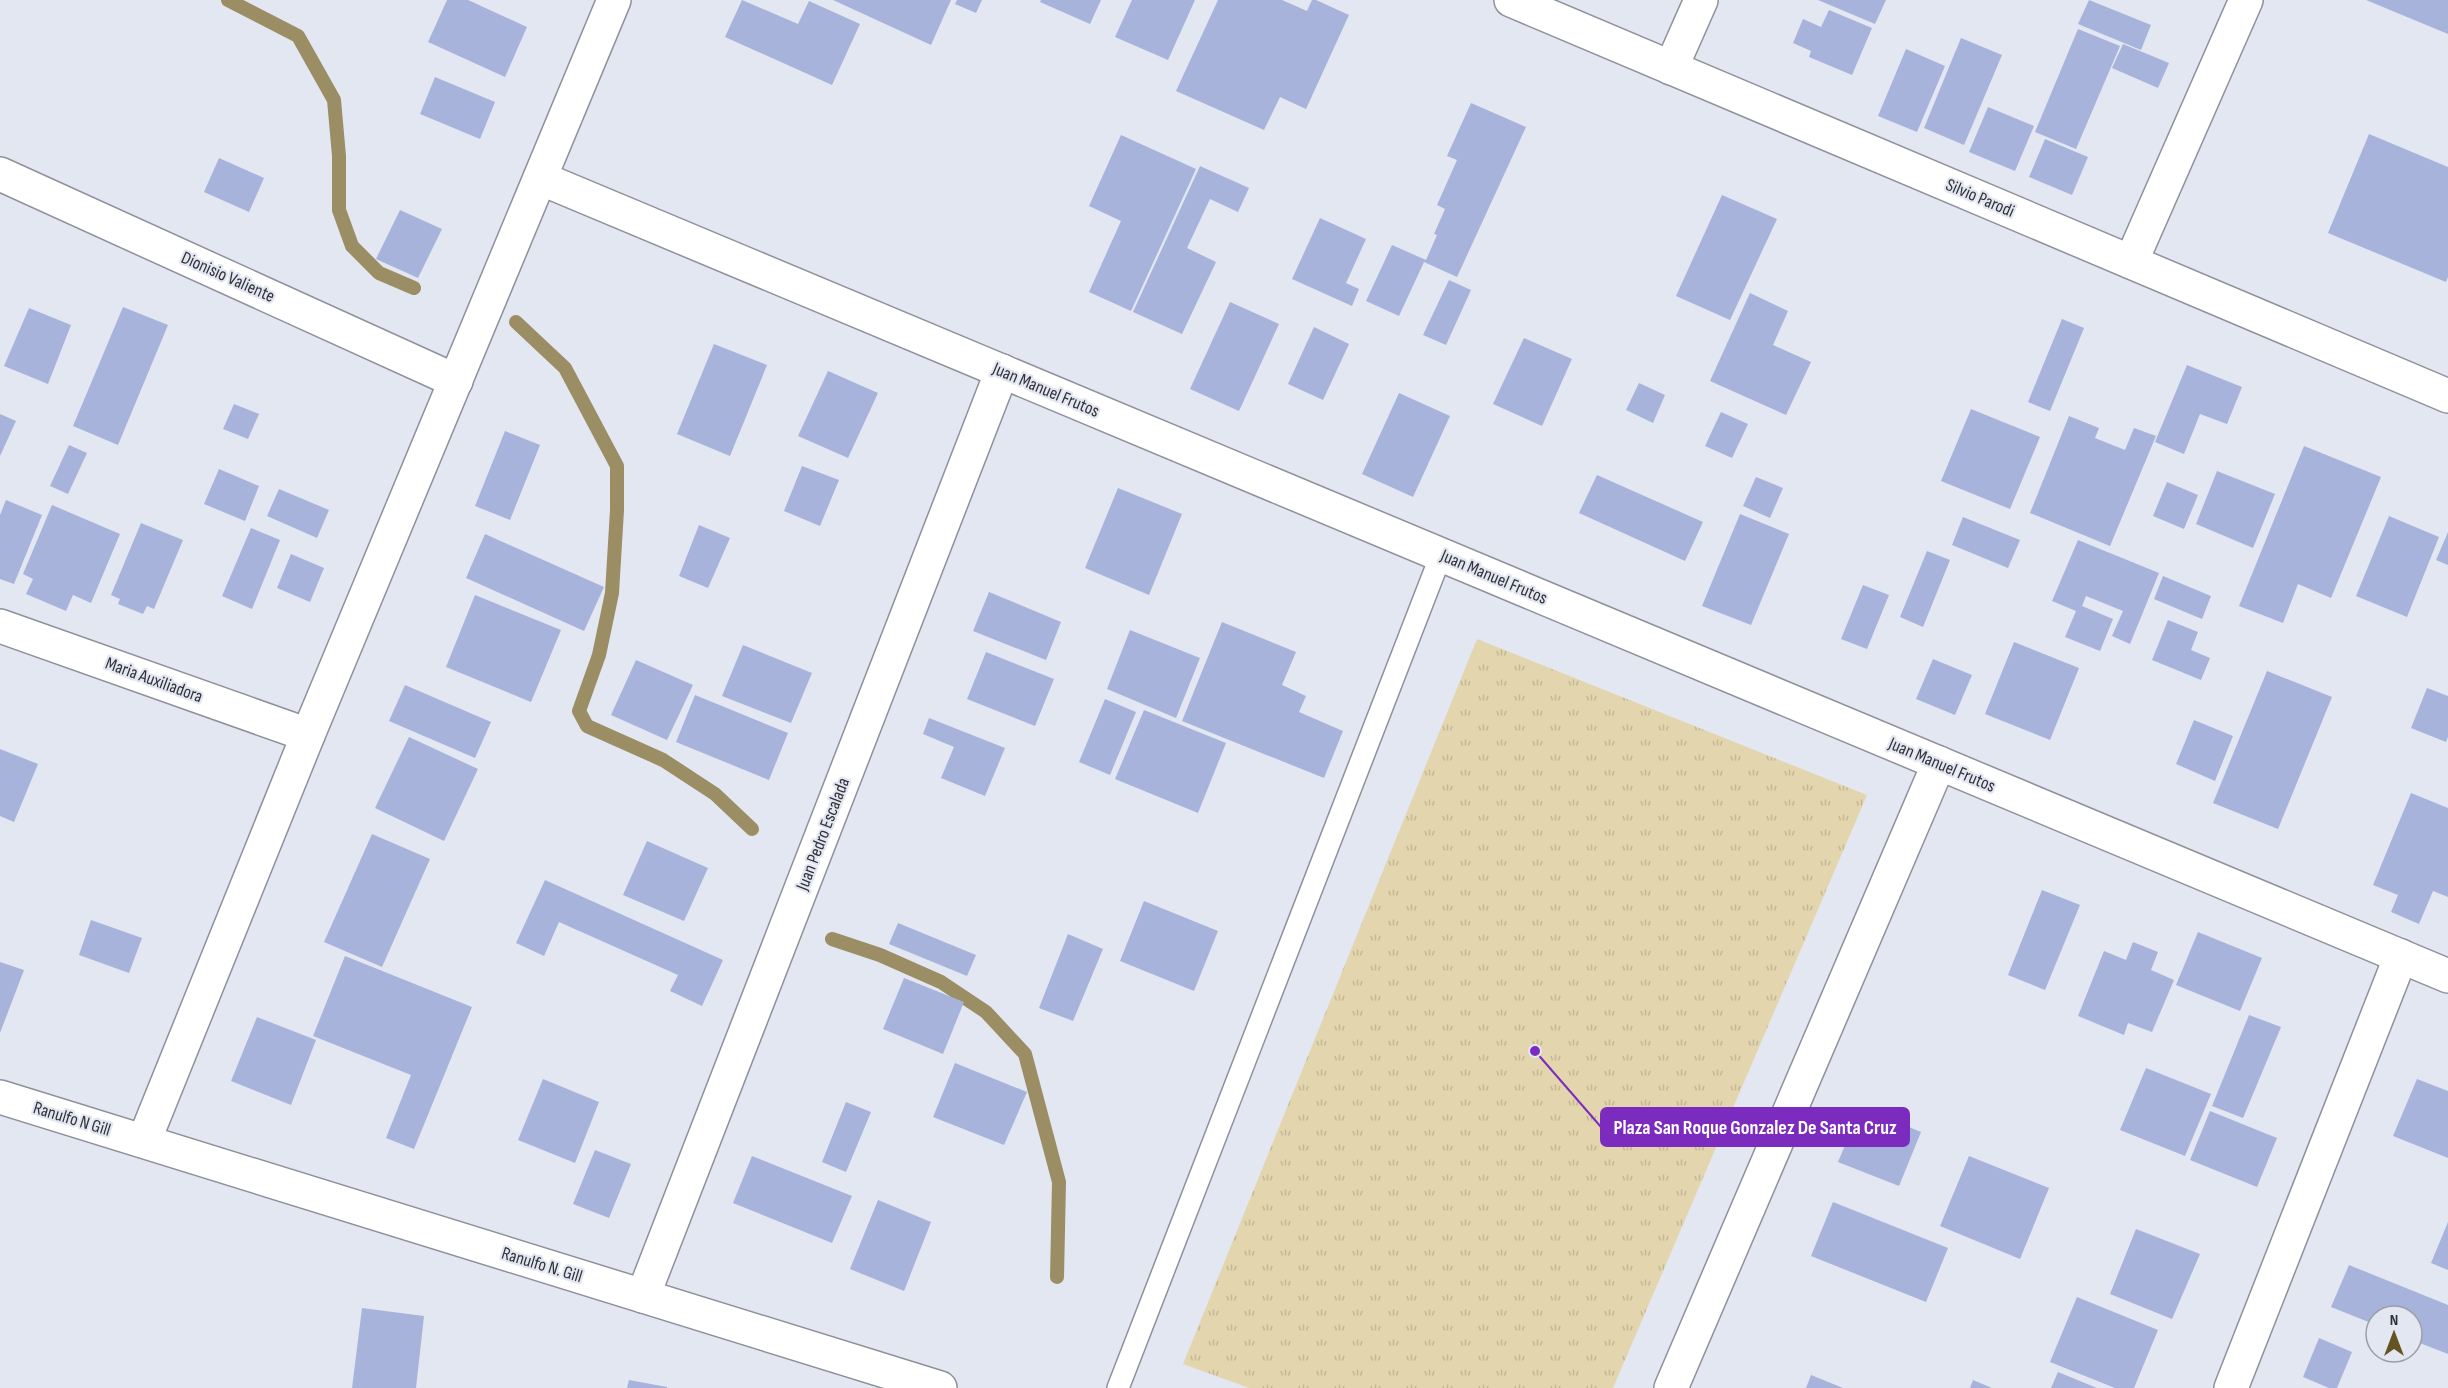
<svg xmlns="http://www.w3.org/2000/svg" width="2448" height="1388" font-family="'Sofia Sans Condensed',sans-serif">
<defs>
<pattern id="grass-tufts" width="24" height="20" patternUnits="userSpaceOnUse" patternTransform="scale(1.5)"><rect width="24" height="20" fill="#e3d5ad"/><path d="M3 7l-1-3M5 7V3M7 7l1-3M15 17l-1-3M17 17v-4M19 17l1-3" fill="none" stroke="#c3b795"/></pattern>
</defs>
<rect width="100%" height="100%" fill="#e3e7f2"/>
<polygon fill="url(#grass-tufts)" points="1477,639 1867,795 1613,1388 1249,1388 1183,1364"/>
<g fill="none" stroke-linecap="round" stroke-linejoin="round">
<g stroke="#9b8d64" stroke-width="14">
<polyline points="228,0 298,36 334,100 339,156 339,210 352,246 379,273 414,288"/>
<polyline points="516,322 565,368 617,466 617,510 612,593 599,655 579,711 587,726 663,760 715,794 752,829"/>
<polyline points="832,939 880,955 941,982 986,1012 1025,1054 1059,1182 1057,1277"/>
</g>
</g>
<g fill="#a7b3db">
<polygon points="447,0 468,0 527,27 505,77 428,42"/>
<polygon points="742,0 798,24 809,1 860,24 832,85 725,37"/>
<polygon points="833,0 951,0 931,45"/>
<polygon points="957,0 982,0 976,13 955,4"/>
<polygon points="1041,0 1101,0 1090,24 1040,2"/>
<polygon points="1132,0 1195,0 1168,60 1115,37"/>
<polygon points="1218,0 1282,0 1307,11 1312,0 1316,0 1349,15 1306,109 1280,97 1264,130 1176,91"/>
<polygon points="1818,0 1886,0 1875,24"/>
<polygon points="2089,0 2151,25 2141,50 2078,24"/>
<polygon points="2366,0 2448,0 2448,34"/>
<polygon points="1829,10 1872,28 1852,75 1809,57 1811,51 1793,43 1803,19 1821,27"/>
<polygon points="2078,29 2120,46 2076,149 2035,132"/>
<polygon points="1961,38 2002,55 1964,145 1924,128"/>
<polygon points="2123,44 2169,63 2158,88 2112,68"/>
<polygon points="1906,49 1945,66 1917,132 1878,116"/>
<polygon points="435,77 495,102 480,139 420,114"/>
<polygon points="1471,103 1526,127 1457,277 1424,262 1399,316 1366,301 1392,245 1426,260 1437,235 1434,234 1445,209 1437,205 1457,160 1447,156"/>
<polygon points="1988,107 2034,126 2015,171 1969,152"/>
<polygon points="2369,134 2448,167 2448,277 2446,282 2328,233"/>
<polygon points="1121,135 1196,169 1131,311 1089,292 1121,221 1089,206"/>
<polygon points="2045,139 2088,157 2072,195 2029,177"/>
<polygon points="219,158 264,178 249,212 204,192"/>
<polygon points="1200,166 1249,188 1238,212 1210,199 1187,248 1216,262 1182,334 1133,312"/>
<polygon points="1722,195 1777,219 1730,320 1676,296"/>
<polygon points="400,210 442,229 418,278 376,259"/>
<polygon points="1320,218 1366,239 1346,283 1359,289 1352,306 1292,279"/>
<polygon points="1449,280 1471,290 1446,345 1423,335"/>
<polygon points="1750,293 1788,311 1773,345 1811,362 1786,415 1710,381"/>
<polygon points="1230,302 1279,324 1239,411 1190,389"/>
<polygon points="123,307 168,325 118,445 73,426"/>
<polygon points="29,308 71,325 48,384 4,366"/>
<polygon points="2062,319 2084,328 2050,411 2028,402"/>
<polygon points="1314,327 1349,344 1323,400 1288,384"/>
<polygon points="1524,338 1572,359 1542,426 1493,404"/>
<polygon points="714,344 767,365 730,456 677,434"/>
<polygon points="2187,365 2242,387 2227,424 2200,414 2184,454 2155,442"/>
<polygon points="828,371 878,393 848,458 798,436"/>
<polygon points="1639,383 1665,395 1653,423 1626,410"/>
<polygon points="1399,393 1450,416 1413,497 1362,474"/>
<polygon points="234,404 259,414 248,439 223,429"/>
<polygon points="1971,409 2040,437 2010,509 1941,481"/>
<polygon points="1721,412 1748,424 1732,458 1705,446"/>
<polygon points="0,414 16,421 0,456"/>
<polygon points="2069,416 2099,428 2095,438 2125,450 2134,428 2156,436 2110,546 2030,513"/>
<polygon points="505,431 540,445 510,520 475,506"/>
<polygon points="69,445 87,453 68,494 50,486"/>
<polygon points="2304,446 2381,477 2331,598 2298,584 2283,623 2239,606"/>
<polygon points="802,466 839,480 820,526 784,511"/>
<polygon points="219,469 259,486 245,521 204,504"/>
<polygon points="2217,471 2275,494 2253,548 2196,524"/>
<polygon points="1597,475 1703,522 1685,561 1579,513"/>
<polygon points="1756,477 1783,488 1770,518 1743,506"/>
<polygon points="2167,482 2198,495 2184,529 2153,516"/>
<polygon points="1118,488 1182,514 1149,595 1085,568"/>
<polygon points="279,489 329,510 317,538 267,516"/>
<polygon points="6,500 42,515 14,584 0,579 0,515"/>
<polygon points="52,505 120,534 91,603 73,595 66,611 26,594 33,579 23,574"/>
<polygon points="1740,514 1789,534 1751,625 1702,606"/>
<polygon points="2389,516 2439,537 2407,617 2356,596"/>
<polygon points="1963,517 2020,540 2008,568 1952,545"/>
<polygon points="141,523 183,540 154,609 147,606 143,614 118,604 120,599 111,595"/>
<polygon points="699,525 730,538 708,588 679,576"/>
<polygon points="251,528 280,540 252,609 222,596"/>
<polygon points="2448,532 2448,565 2436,560"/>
<polygon points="485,534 604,587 584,631 466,578"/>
<polygon points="2078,540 2159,573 2130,644 2112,636 2123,611 2086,596 2082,606 2113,619 2100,651 2065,637 2076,611 2052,601"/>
<polygon points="1927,551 1950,560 1923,627 1900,617"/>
<polygon points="291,554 324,568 310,602 277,588"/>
<polygon points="2163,576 2211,596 2202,619 2154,599"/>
<polygon points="1863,585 1889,595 1867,649 1841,639"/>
<polygon points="989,592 1061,622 1046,660 973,631"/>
<polygon points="475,595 561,630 531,702 446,667"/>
<polygon points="2168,620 2198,632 2191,650 2210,658 2201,680 2152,660"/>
<polygon points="1222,622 1296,652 1282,685 1306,696 1299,712 1343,731 1324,778 1182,721"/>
<polygon points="1130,630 1200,658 1176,718 1107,689"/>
<polygon points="2014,642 2079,668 2050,740 1985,714"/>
<polygon points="743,645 812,673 791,723 722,696"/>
<polygon points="986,652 1054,679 1035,726 967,699"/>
<polygon points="1933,659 1972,675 1955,715 1916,699"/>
<polygon points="636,660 693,685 667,740 611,715"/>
<polygon points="2267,671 2332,697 2278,829 2213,803"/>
<polygon points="405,685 491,722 475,758 389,721"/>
<polygon points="2427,688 2448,696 2448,737 2446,742 2411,728"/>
<polygon points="695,695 788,733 769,780 676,742"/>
<polygon points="1105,699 1136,712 1110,775 1079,762"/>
<polygon points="1144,710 1226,743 1198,813 1115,779"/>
<polygon points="929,718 1005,748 985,796 941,778 954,747 923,734"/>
<polygon points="2194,720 2233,736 2215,781 2176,764"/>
<polygon points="409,737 478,769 444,841 375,808"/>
<polygon points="0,749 38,764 14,822 0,816"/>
<polygon points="2411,793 2448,808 2448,897 2433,891 2419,924 2391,912 2398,895 2373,885"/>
<polygon points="372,834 430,859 382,967 324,942"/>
<polygon points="647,841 708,868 684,921 623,895"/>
<polygon points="545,880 723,960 702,1006 670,991 678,975 559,922 544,956 516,943"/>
<polygon points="2042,890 2080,905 2045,990 2008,975"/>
<polygon points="1144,901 1218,931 1194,991 1120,961"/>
<polygon points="91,920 142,938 129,973 79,955"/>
<polygon points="898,923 976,955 967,976 889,944"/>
<polygon points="2198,932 2262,958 2240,1011 2176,985"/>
<polygon points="1068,934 1103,949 1073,1021 1039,1008"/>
<polygon points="2133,942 2158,952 2151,970 2174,980 2152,1032 2128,1023 2124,1035 2078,1016 2104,951 2126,960"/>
<polygon points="345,956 472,1007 414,1149 386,1138 411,1075 313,1036"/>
<polygon points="0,962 24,970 0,1033"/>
<polygon points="904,978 964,1002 943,1054 883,1029"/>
<polygon points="2249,1015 2281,1027 2243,1118 2212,1106"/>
<polygon points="257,1017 316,1040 291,1105 231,1081"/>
<polygon points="955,1063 1027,1092 1004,1145 933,1117"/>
<polygon points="2146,1068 2211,1094 2185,1156 2120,1130"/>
<polygon points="543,1079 599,1102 575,1163 518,1140"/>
<polygon points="2417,1079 2448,1091 2448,1158 2393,1136"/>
<polygon points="846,1102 871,1112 846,1172 822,1162"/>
<polygon points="1861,1107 1921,1132 1899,1186 1838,1162"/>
<polygon points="2210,1111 2277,1138 2257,1187 2190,1160"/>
<polygon points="595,1150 631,1164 609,1218 573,1204"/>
<polygon points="752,1156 852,1196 832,1243 733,1203"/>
<polygon points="1969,1156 2049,1188 2020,1259 1940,1226"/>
<polygon points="878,1200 931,1222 904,1291 850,1269"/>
<polygon points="1833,1202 1948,1248 1926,1302 1811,1256"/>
<polygon points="2448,1222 2448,1270 2431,1263"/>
<polygon points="2136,1229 2200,1254 2172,1319 2110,1294"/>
<polygon points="2349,1265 2448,1305 2448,1354 2412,1340 2412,1316 2376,1316 2376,1325 2331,1307"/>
<polygon points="2077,1297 2158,1330 2134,1388 2115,1388 2050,1362"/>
<polygon points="362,1308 424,1316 416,1388 352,1388"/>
<polygon points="2319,1338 2352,1352 2337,1388 2329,1388 2303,1377"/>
<polygon points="2058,1372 2097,1388 2051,1388"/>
<polygon points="1811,1375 1843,1388 1806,1388"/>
<polygon points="629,1380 667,1387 667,1388 627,1388"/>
<polygon points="1973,1380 1992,1388 1970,1388"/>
</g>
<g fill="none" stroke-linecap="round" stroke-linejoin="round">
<g stroke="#8e919b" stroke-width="24">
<polyline id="lane" points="1118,1388 1441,555"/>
</g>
<g stroke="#8e919b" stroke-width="36">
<g id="street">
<polyline points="1511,0 2448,396"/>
<polyline points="1671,68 1701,0"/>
<polyline points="0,174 456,381"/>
<polyline points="540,178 2448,976"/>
<polyline points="2131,262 2246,0"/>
<polyline points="0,626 308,735"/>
<polyline points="0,1097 940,1388"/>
<polyline points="144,1141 308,735 614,0"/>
<polyline points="643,1296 1002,371"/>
<polyline points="1671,1388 1939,763"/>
<polyline points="2231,1388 2401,956"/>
</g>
</g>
<use href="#lane" stroke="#fff" stroke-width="21"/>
<use href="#street" stroke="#fff" stroke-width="33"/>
</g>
<g text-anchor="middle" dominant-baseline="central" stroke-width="4.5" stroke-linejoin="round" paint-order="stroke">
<g font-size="18" fill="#313237" stroke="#e3e7f2">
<text transform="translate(1980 198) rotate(23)">Silvio Parodi</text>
<text transform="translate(228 277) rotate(24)">Dionisio Valiente</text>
<text transform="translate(1046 390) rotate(23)">Juan Manuel Frutos</text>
<text transform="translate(1494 577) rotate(23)">Juan Manuel Frutos</text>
<text transform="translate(154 680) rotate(20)">Maria Auxiliadora</text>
<text transform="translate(1942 765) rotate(23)">Juan Manuel Frutos</text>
<text transform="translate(823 834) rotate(-69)">Juan Pedro Escalada</text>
<text transform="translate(72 1119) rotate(17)">Ranulfo N Gill</text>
<text transform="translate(542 1265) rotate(17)">Ranulfo N. Gill</text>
</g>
</g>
<path fill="none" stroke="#7b2cbf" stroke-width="2" d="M1535 1051L1601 1127"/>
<circle fill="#7b2cbf" stroke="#e3e7f2" stroke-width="2" cx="1535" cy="1051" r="6"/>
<rect fill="#7b2cbf" stroke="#7b2cbf" stroke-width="2" x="1601" y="1108" width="308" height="38" rx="6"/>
<g font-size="20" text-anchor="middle" font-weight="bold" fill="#fff">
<text x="1755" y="1134">Plaza San Roque Gonzalez De Santa Cruz</text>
</g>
<g transform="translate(2394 1334)"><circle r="28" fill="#e3e7f2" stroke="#9c9fa7" stroke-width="1.5"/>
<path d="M0-4.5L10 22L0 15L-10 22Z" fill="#655422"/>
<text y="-9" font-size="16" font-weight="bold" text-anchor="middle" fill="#313237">N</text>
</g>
</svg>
